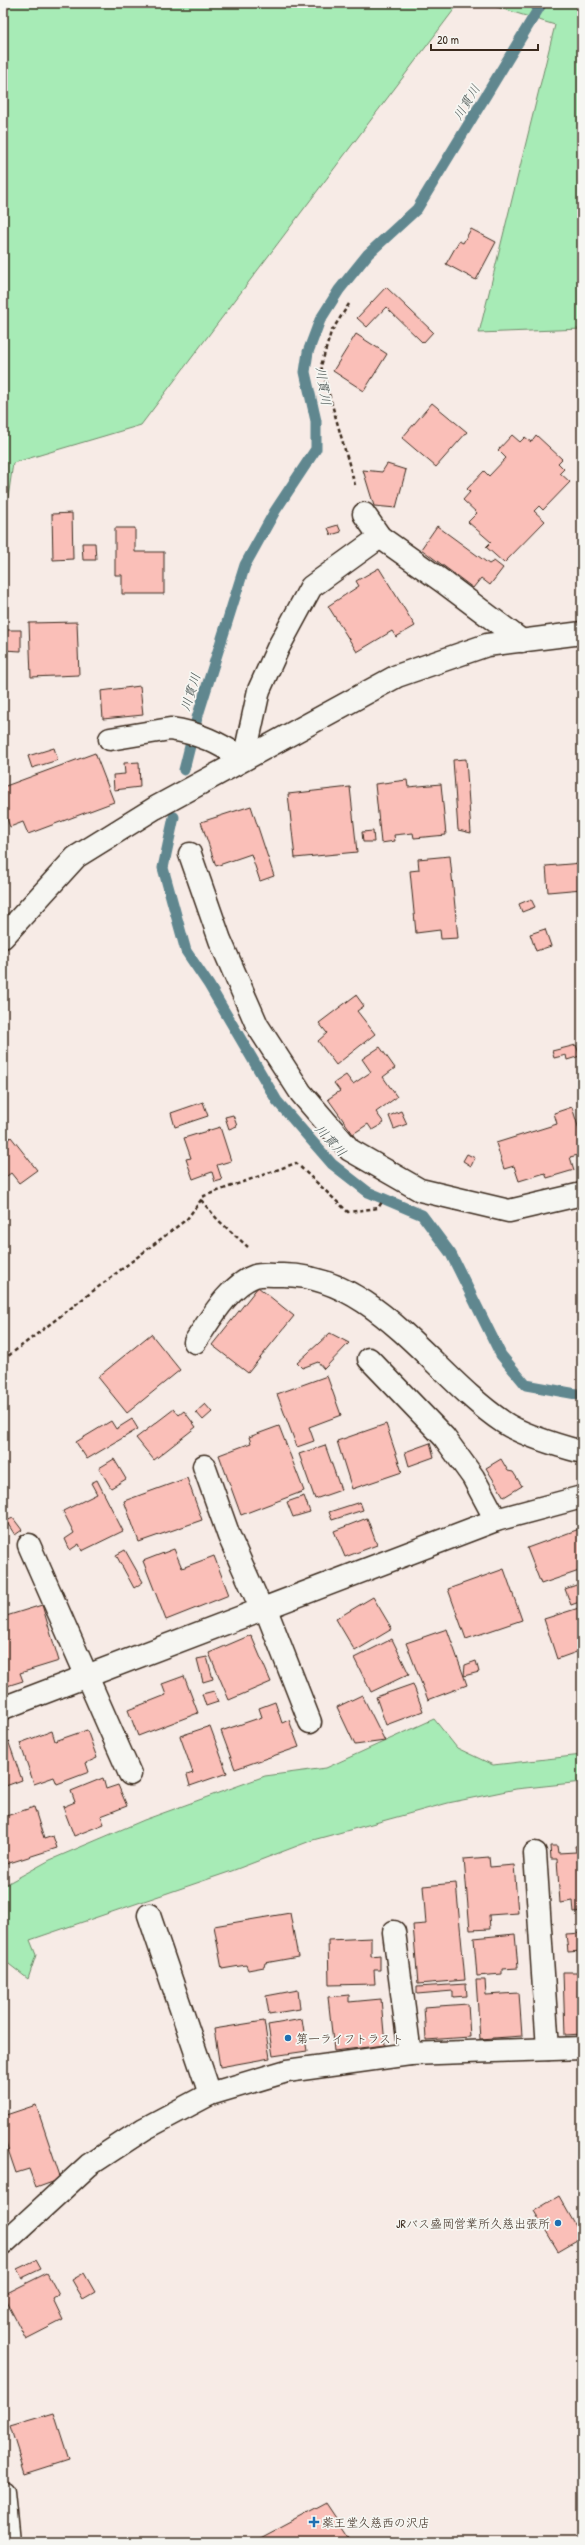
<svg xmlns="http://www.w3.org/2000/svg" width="585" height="2545" font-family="'Patrick Hand','Klee One',sans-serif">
<rect width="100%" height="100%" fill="#f7ebe6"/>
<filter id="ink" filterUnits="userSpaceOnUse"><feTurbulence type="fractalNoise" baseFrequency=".025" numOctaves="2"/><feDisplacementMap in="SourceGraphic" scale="8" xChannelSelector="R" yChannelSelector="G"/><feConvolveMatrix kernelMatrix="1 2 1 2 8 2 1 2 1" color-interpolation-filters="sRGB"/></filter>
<g filter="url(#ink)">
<g fill="#a7ebb6" stroke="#718a6a">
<polygon points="3,3 459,3 141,425 13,463 3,533"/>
<polygon points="484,3 582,3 582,329 479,333 555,25"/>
<polygon points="434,1719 457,1748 493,1765 582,1755 582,1782 516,1789 448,1803 313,1840 229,1872 30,1940 36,1955 28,1979 5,1961 3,1886 50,1860 144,1820 265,1776 326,1768"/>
</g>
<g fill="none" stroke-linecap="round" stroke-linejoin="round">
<g stroke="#61878f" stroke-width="11">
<polyline points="184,770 197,718 245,565 275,511 316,449 316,421 305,372 308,352 320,320 339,290 368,254 417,209 542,3"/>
<polyline points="174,817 163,868 186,951 209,985 277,1101 332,1164 368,1192 422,1215 451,1254 501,1355 526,1385 582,1395"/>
</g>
</g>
<g fill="#fabfb8" stroke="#3b2a1e">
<polygon points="471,229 496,242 476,280 446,264 459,241 463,243"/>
<polygon points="386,287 433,332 423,343 386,307 367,327 357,318"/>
<polygon points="356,334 387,354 364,391 333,371"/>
<polygon points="432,403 467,432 436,467 402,438"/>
<polygon points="512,435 520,442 525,437 531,442 536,435 562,459 558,463 564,469 560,473 570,482 543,510 539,506 534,511 545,521 504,563 486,547 491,542 468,522 477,513 463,500 470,492 467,489 484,471 489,476 506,458 498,450"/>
<polygon points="387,464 406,470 396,508 374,506 363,470 382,472"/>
<polygon points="72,513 73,559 53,560 52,514"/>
<polygon points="338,525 341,532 331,535 328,528"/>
<polygon points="437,526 489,564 494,561 503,568 490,585 481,578 473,588 421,549"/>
<polygon points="115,528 135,528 135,552 164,552 164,594 122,594 122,575 115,575"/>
<polygon points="82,543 95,543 96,560 83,560"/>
<polygon points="379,568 415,626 396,637 392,631 357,652 328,606 359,586 356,581"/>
<polygon points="77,622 79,675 31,677 29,623"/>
<polygon points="4,630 21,630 21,651 3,650"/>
<polygon points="140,686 143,715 103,719 101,691"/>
<polygon points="54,748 58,760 32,768 28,756"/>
<polygon points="95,753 114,802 28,834 23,822 10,827 3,808 3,787"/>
<polygon points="466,759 471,833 458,830 453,760"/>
<polygon points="139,762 140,787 114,790 113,775 125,774 124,763"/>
<polygon points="407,780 408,787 441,784 446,835 414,838 413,833 394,835 395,841 381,843 375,784"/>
<polygon points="350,787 357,852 295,858 288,794"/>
<polygon points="251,806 274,876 260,881 251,854 216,866 201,822"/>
<polygon points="373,831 374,842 363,842 362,832"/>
<polygon points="450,856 458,938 441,939 440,930 416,933 410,871 419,870 418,859"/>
<polygon points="582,863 582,889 548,892 546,866"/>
<polygon points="531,899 535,907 522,912 519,904"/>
<polygon points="545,929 551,946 536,951 530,934"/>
<polygon points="356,995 364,1006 357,1011 375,1034 336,1065 318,1041 327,1033 319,1023"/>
<polygon points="576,1045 580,1056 567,1060 566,1055 554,1058 552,1051"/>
<polygon points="380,1047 395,1068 383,1077 397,1097 376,1112 384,1123 372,1130 368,1124 353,1134 328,1099 340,1091 334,1083 346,1075 353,1084 371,1072 362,1059"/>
<polygon points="203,1102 208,1116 175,1127 171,1113"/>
<polygon points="572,1107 582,1139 582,1154 570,1157 574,1170 547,1178 545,1173 519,1181 514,1166 504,1169 496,1143 557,1124 554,1113"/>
<polygon points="401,1111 407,1124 394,1129 389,1116"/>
<polygon points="233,1115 237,1126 229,1129 225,1117"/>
<polygon points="220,1127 231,1161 217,1165 222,1180 215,1182 212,1172 193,1179 186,1159 191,1158 184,1138"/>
<polygon points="11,1137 37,1170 19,1183 11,1173 3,1179 3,1143"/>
<polygon points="467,1154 475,1158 471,1166 463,1161"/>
<polygon points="258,1287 294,1316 248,1373 212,1345"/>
<polygon points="330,1333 349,1343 324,1369 318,1362 302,1368 297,1363"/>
<polygon points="151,1334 180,1370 127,1413 98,1377"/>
<polygon points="327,1376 341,1415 309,1427 314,1441 297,1447 277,1394"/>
<polygon points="205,1404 212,1412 203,1420 196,1412"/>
<polygon points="174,1409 179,1415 184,1411 196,1427 154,1460 136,1438"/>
<polygon points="132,1419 138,1429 87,1459 76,1442 111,1421 116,1429"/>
<polygon points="386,1424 402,1472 352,1489 337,1441"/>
<polygon points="279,1426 304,1491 241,1515 219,1455 251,1443 249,1437"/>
<polygon points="430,1443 434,1457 409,1466 405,1452"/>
<polygon points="325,1445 341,1490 315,1499 299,1454"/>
<polygon points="114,1459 126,1479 111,1488 99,1468"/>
<polygon points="501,1459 508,1471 513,1472 522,1486 504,1497 486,1468"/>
<polygon points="187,1478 202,1520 139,1542 124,1501"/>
<polygon points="97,1480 123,1531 82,1551 79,1544 70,1550 65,1539 74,1533 63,1511 97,1494 91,1483"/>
<polygon points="304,1496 310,1512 293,1517 287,1502"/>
<polygon points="360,1502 363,1510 332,1520 329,1512"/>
<polygon points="13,1518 22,1530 15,1535 6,1521"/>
<polygon points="367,1518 377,1545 345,1557 334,1531"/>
<polygon points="582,1528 582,1570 541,1584 527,1548"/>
<polygon points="174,1549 182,1568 214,1556 229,1595 166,1620 143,1561"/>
<polygon points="125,1550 143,1582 134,1588 116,1555"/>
<polygon points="504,1569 522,1620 466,1639 448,1589"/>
<polygon points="582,1583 582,1601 571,1605 565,1589"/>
<polygon points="373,1597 392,1629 355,1651 336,1619"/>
<polygon points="42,1605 59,1661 20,1673 23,1681 7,1686 3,1672 3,1617"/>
<polygon points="582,1607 582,1650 557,1659 544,1619"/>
<polygon points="447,1629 467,1685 428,1700 406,1643"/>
<polygon points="251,1635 271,1682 229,1700 209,1653"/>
<polygon points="392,1639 409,1674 371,1692 354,1658"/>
<polygon points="207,1657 213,1679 203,1682 197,1659"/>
<polygon points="476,1661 479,1672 464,1676 465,1665"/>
<polygon points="184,1676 198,1713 138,1736 128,1710 166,1695 162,1684"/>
<polygon points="413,1684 423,1711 386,1725 376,1697"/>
<polygon points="214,1691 218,1702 206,1706 202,1694"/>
<polygon points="362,1695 385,1741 355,1745 337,1707"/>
<polygon points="275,1702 282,1723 289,1720 299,1747 235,1769 221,1731 262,1717 259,1708"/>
<polygon points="210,1726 227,1773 190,1786 187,1775 193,1773 180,1736"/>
<polygon points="4,1729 22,1780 3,1787 3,1730"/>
<polygon points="87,1730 97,1758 86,1763 89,1772 57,1784 54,1777 34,1784 20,1743 52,1731 55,1741"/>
<polygon points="103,1778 106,1789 118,1785 127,1806 101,1816 104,1824 74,1836 63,1807 75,1802 71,1791"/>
<polygon points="34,1807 44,1839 53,1836 57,1848 3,1865 3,1817"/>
<polygon points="582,1845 582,1912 574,1913 573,1901 560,1903 557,1859 551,1859 550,1846 557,1846 558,1853 576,1852 575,1846"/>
<polygon points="489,1857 490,1867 514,1865 518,1913 489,1915 490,1929 470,1930 464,1859"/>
<polygon points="456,1883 465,1980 418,1984 413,1925 426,1924 423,1886"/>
<polygon points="290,1913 298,1957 265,1963 264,1967 248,1970 246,1965 222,1969 214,1926"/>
<polygon points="582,1933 582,1951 568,1952 566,1934"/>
<polygon points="515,1934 518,1968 502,1969 502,1974 477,1976 474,1938"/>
<polygon points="371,1938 371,1956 380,1955 380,1970 374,1970 375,1984 329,1985 328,1940"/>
<polygon points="563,1972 582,1972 582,2034 565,2035"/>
<polygon points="476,1980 485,1980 486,1995 519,1993 522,2036 480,2039"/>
<polygon points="466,1984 467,1996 453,1997 453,1991 417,1994 417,1987"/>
<polygon points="298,1990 300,2009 269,2014 266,1996"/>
<polygon points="349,1995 349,2002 381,1999 385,2045 334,2051 328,1997"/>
<polygon points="468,2004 470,2037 426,2040 424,2007"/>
<polygon points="302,2019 307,2051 273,2056 268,2025"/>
<polygon points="264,2021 270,2058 220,2067 214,2029"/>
<polygon points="36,2105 61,2179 36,2188 29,2169 16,2173 3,2135 3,2116"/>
<polygon points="559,2196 582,2237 558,2251 534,2211"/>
<polygon points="36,2260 41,2269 22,2278 17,2269"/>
<polygon points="47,2273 59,2295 53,2299 63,2320 26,2339 3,2295"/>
<polygon points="84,2273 95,2292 83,2299 72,2280"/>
<polygon points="54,2413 69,2460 25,2474 10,2426"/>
<polygon points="326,2503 352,2542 253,2542"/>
</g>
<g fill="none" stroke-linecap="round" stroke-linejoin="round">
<g stroke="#3b2a1e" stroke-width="25">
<g id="minor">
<polyline points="364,514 380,537 442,581 522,641"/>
<path d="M110,739L170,729C200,733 218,743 244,759L259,690L278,648L311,587L380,537"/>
<polyline points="190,854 220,940 257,1025 301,1093 350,1150 420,1190 509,1211 582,1194"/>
<polyline points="3,937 76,857 155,808 397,676 487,645 582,633"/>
<path d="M195,1342C210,1320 228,1286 255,1276C261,1274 272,1275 279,1275C373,1272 432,1374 503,1422C522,1435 560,1446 582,1452"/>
<polyline points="369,1359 444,1437 473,1477 496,1520"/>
<polyline points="204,1466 229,1536 261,1608"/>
<polyline points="29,1545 130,1774"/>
<polyline points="265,1607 310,1722"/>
<polyline points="3,1708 496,1520 582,1497"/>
<polyline points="535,1853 548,2049"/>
<polyline points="149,1915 210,2094"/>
<polyline points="394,1932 410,2054"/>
<polyline points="3,2244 89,2165 144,2129 210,2094 287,2071 410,2054 582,2048"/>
<polyline points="3,2492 8,2542"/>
</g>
</g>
<g stroke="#3b2a1e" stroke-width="2.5" stroke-dasharray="4 3" stroke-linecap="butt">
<polyline points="349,304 331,332 321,366 355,485"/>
<polyline points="201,1200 218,1220 248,1247"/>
<polyline points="3,1360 187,1219 204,1196 296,1163 348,1212 378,1208 382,1202"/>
</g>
<use href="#minor" stroke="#f6f6f2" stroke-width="22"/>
</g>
</g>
<g fill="#1f6fb2" stroke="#f6f6f2" stroke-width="1.5">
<circle cx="288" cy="2038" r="4"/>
<circle cx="558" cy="2223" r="4"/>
<path d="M312 2516h4v4h4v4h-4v4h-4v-4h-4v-4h4z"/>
</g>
<g text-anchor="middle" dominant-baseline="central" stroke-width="3.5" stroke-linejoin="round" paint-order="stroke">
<g font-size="12" fill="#3b2a1e" stroke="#f6f6f2" text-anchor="start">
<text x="296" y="2038">第一ライフトラスト</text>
<text x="550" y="2223" text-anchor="end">JRバス盛岡営業所久慈出張所</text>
<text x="322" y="2522">薬王堂久慈西の沢店</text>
</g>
<g font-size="13" font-style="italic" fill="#4e5856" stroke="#f6f6f2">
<text transform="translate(466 102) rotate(-59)">川貫川</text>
<text transform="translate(324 386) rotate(81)">川貫川</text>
<text transform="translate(190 692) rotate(-73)">川貫川</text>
<text transform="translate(331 1140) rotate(47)">川貫川</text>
</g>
</g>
<rect width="585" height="2545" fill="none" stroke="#f6f6f2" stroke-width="16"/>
<rect x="8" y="8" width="569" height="2529" fill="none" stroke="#3b2a1e" stroke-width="1.5" filter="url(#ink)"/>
<path d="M431 44v6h107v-6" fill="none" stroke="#3b2a1e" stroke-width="2"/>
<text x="437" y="44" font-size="12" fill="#3b2a1e" stroke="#f6f6f2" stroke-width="3" paint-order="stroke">20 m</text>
</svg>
